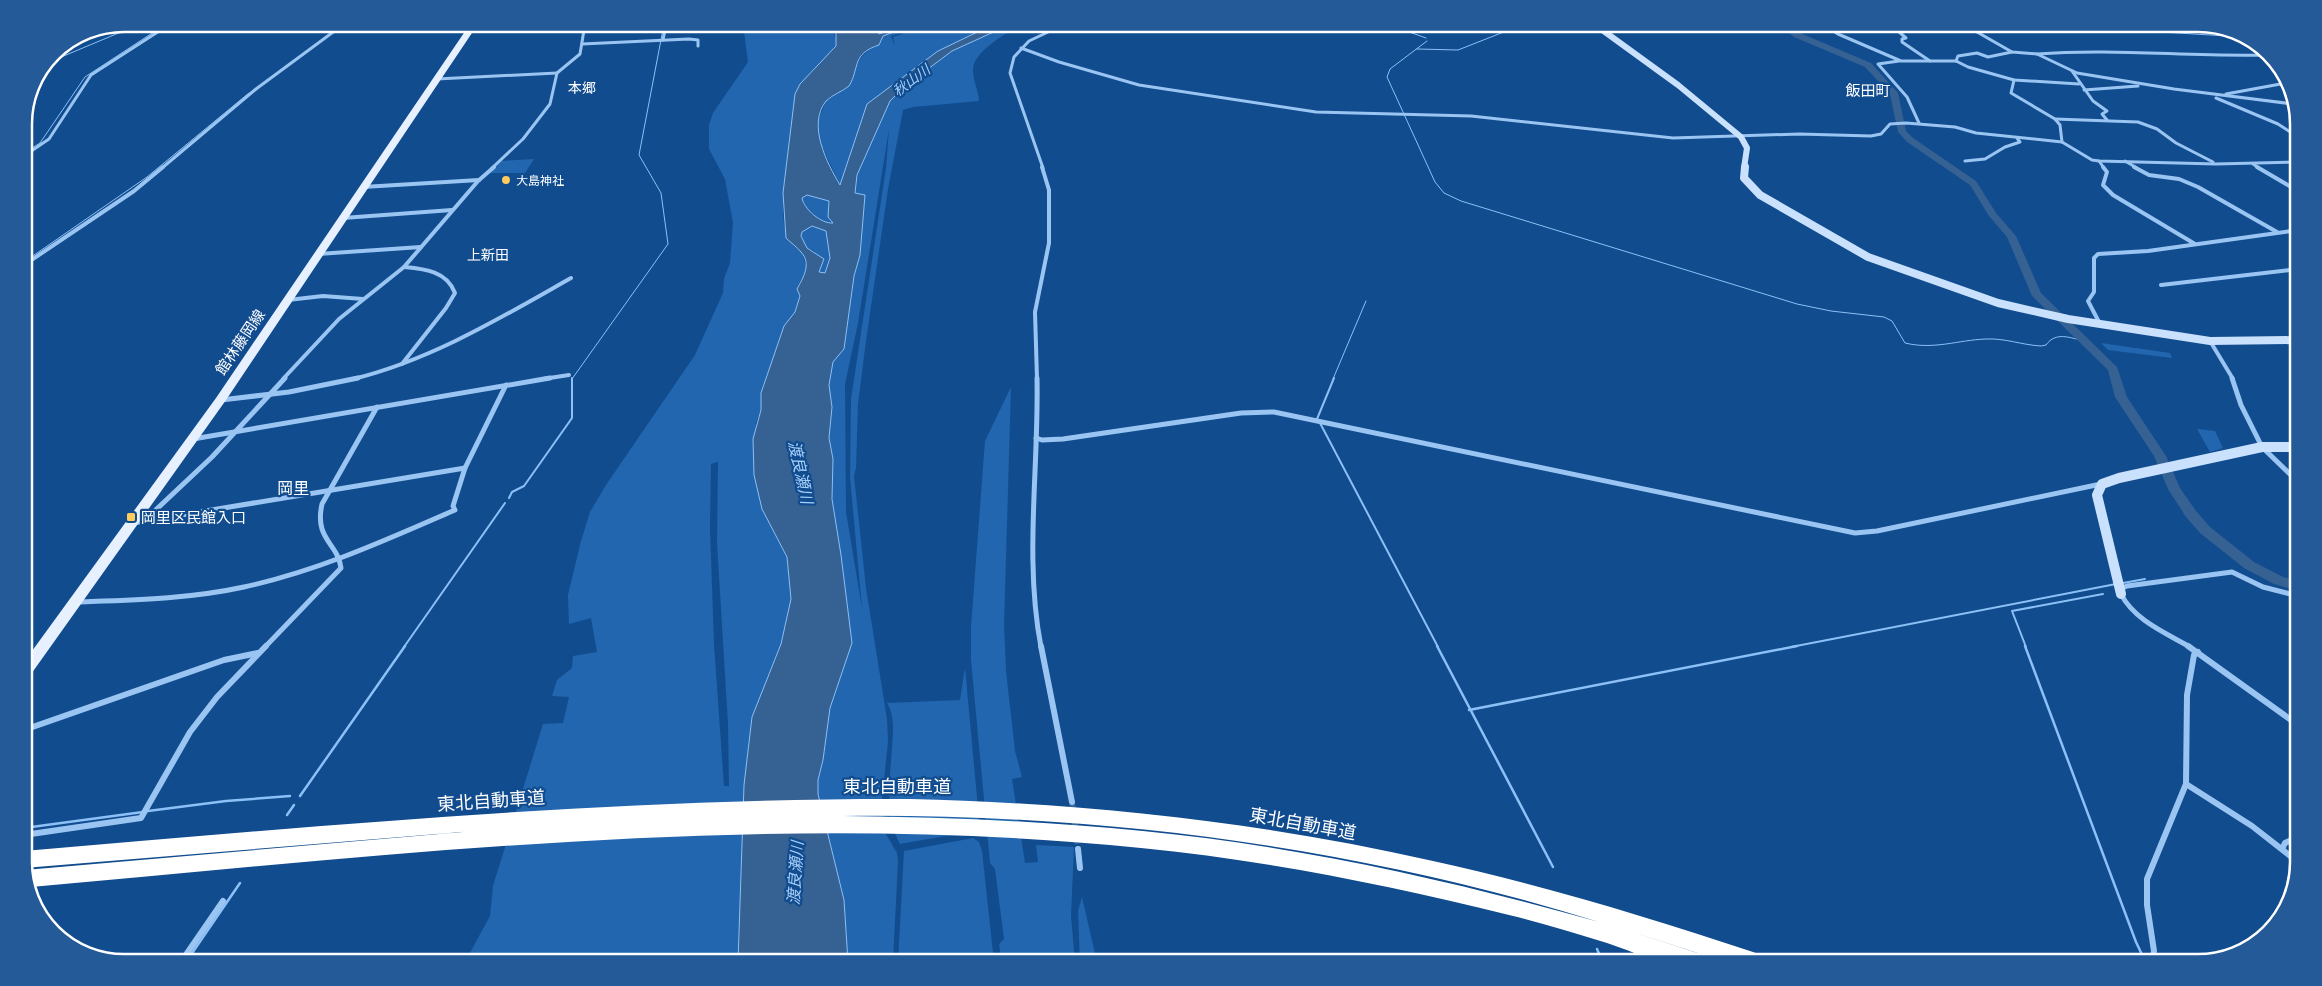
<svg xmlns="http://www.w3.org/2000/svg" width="2322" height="986" font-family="Manrope,'Noto Sans JP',sans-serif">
<rect width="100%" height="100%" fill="#114c8f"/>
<g fill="#2266af" fill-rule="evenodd">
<path d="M743,24H830L837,41L833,51L810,73L795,94L783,193C783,216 781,239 802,252L806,266V274L803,277L800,296L795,312L784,326L761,393V410L756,423L762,509L787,557L791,599L781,644L752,717L744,785L738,962H465L490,916L493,886L543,724L563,723L569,697L552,696L557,680L572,668L573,656L597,652L591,618L569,624L568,595L581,541L590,512L606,485L695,355L723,293L724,279L730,263L733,223L725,179L709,149V125L713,113L748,62ZM718,462L717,543L728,723L729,786H724L714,644L710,528L711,464Z"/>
<path d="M915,24H924L891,36L895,46L893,37L932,24H994L938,51L867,104L840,185L819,140L817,123L826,101L849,86C855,68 859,52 879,45L883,36Z"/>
<path d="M1011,24H1023C1009,32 972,51 973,71C973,81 979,92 979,101L913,107L903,110L888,189L865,348L858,404L856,468L854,476L866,588L887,719L888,742L882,799L886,834L897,853L898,861L893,962H848L844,900L818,794V780L823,760L830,708L852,643L841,555L832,499L833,459L829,438L832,407L829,385L833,362L844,349L854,276L860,255L864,195L855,193L857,175L890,101L904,87L952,51ZM889,129L886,168L851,399L850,477L862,608L846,512L845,384L858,323Z"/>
<polygon points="534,159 525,173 487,173 501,161"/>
<path d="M806,194L829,201L828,217L833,223C821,224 805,209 802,198Z"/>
<polygon points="811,226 826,230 830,258 825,273 819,272 814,251 807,248 801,236 802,232"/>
<polygon points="2101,343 2170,353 2172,358 2108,350"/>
<polygon points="1011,387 1004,625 1006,671 1015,751 1022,777 1012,779 1025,863 1038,862 1036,845 1074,847 1071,916 1075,962 1002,962 999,944 1004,939 995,869 990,863 971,660 971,627 985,441"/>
<polygon points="2197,429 2215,431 2223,448 2210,452"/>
<path d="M965,668L980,830L900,844C884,816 890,779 892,748C893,733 895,716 887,703L960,700Z"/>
<polygon points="973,838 979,842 982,851 994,962 898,962 904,851"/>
<polygon points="1082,897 1097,962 1080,962 1078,911"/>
</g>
<path fill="#366193" stroke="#8cc0f6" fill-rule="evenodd" d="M830,24H874L879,34L908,24H915L883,36L879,45C851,54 860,68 849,86C843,91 832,95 826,101C807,125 827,163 840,185L867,104L938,51L994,24H1011L952,51L904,87L890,101L857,175L855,193L865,195L860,255L854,276L844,349L833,362L829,385L832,407L829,438L833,459L832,499L841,555L852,643L830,708L823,760L818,780V794L844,900L848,962H738L744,785L752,717L781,644L791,599L787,557L762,509L754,475L753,439L761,410V393L784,326L795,312L800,296L797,289C803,278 812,264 801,252C797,247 791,243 786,238L783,193L795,94L800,84L836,46V34ZM807,195L829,201L828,217L833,223C821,224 804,209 802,198ZM812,226L826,231L830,258L825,273L819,272L824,259L807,248L801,236L802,232Z"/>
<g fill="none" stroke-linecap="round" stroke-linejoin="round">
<g stroke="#8cc0f6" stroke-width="1">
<polyline points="1387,24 1426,38"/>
<polyline points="2031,24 2243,37"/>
<polyline points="1401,28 1413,24"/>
<path d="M1427,41L1390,69L1387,77L1435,182L1444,193L1461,201L1797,304L1831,311L1884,317L1892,321L1905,343C1934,350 1958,340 1986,339C2005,338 2022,345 2041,346L2046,345C2056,331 2070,338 2085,341"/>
<polyline points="1417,49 1458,50 1524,24"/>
<polyline points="47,63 140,24"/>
<polyline points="24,153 40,143 85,77 166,24"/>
<polyline points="24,262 147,177 249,93"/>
<polyline points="572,379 668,244 661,193 639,155 664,24"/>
<polyline points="1333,379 1366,301"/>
</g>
<g stroke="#8cc0f6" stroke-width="2">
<polyline points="1317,419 1334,378"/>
<polyline points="1320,423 1438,647"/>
<polyline points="509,498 512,492 524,486 572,418 572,378"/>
<polyline points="2123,583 2145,579"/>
<polyline points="404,647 505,503"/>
<polyline points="1791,647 2116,584"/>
<polyline points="2026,647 2012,611 2103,594"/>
</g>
<g stroke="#8cc0f6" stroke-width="2.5">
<polyline points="1437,646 1553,867"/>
<polyline points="2025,646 2136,942 2145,961"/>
<polyline points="1469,710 1797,646"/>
<polyline points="300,796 405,646"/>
<polyline points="148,811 226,801 290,796"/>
<polyline points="287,815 294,805"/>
<polyline points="24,828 143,812"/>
<polyline points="1597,949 1600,956"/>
<polyline points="186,962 240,883"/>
</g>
<polygon fill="#366193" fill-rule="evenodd" points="1779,24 1787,24 1800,33 1871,63 1898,93 1906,131 1913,138 1976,181 1996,213 2016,236 2041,293 2117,367 2127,397 2166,456 2180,488 2196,511 2210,527 2254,562 2283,577 2298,581 2298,591 2274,584 2244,568 2200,533 2186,517 2168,489 2154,456 2115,397 2108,370 2032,296 2007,237 1989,216 1970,185 1907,142 1898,132 1890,94 1865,67 1794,37"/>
<polyline stroke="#3567a0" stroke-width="6" stroke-dasharray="6 3" stroke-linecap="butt" points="1072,802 1078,849"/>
<g stroke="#9ac5f2" stroke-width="3">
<polyline points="1822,24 1838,34 1901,61 1956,61 1968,67 2014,80 2079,84"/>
<polyline points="1890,24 1906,38 1902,39 1902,42 1930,61"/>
<polyline points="1937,24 1965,26"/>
<polyline points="1963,24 2012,52 2037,54 2077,73 2174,89 2293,104"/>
<polyline points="471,29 568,24"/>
<polyline points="663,40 666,24"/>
<polyline points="582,44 689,39 698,40 698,46"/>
<polyline points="1021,48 1059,62 1139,85 1316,112 1471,116 1673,138 1799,134 1871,136 1881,134 1890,124 1906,123 1955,127 1976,133 2062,142"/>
<path d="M2037,54C2113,48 2189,57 2265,55"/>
<polyline points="1899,61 1878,64 1907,97 1919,123"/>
<polyline points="1956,61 1958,56 1977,53 1988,57 2012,52"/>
<polyline points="2072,71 2093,101 2107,111 2102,114 2107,120"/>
<polyline points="437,79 557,73"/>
<polyline points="2014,80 2011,93 2055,119 2060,125 2062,142 2092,160 2099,161 2216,164 2298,162"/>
<polyline points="2084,90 2138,86"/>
<polyline points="2226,94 2286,83"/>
<polyline points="2216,98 2278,124 2298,137"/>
<polyline points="2055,119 2138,122 2157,129 2176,143 2213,162"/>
<polyline points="24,156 49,139 91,75 170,24"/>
<polyline points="1965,161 1985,159 2005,147 2020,142 2017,138"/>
<polyline points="2099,161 2104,168"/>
<polyline points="2125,161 2137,168"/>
<polyline points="2253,164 2259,168"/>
<polyline points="162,168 256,89 344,24"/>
<polyline points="492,168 523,139 550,104 557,73 580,54 584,30 575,24"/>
<polyline points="1043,168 1010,73 1014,57 1029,41 1065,24"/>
</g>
<g stroke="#9ac5f2" stroke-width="4">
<polyline points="2103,167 2107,172 2103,185 2113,195 2195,244"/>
<polyline points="2134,167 2149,175 2179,179 2198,187 2277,232"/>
<polyline points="2257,167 2298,191"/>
<polyline points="363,187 479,180"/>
<polyline points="343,218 452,210"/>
<polyline points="318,254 421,247"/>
<polyline points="24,265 134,191 163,167"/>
<polyline points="2161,285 2298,269"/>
<polyline points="288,300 323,296 363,299"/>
<polyline points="2100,324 2088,301 2094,292 2094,258 2098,254 2148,251 2298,230"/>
<polyline points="2210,341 2233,379"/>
<path d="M402,364L446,308L455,293C447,271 425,269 404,267"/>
<polyline points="283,379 339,319 404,267 478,181 494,167"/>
<path d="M353,379C431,360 502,317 571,278"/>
<polyline points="543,379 569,375"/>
<polyline points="1037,379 1035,312 1049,243 1049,190 1042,167"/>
</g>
<g stroke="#9ac5f2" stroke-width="5">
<path d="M1037,378C1039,467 1024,559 1041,647"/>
<polyline points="2232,378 2241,405 2262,447 2298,482"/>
<polyline points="221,400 289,392 358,378"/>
<polyline points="1036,438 1042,440 1063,439 1241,413 1274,412 1855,533 1877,531 2101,484"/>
<polyline points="193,439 550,378"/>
<polyline points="144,521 212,457 285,378"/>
<polyline points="133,523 465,468"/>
<polyline points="2120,589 2127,586 2232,572 2263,587 2298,596"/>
<path d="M2121,594C2134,620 2166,633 2190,647"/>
<path d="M77,602C133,600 189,599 244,587C318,571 386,540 455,510L453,506L465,468L506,385"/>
<path d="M265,647L341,568C338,543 314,540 322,504L377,407"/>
</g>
<g stroke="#9ac5f2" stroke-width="6">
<polyline points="1041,646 1072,802"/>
<polyline points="2188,646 2298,725"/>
<polyline points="24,730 224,660 258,653"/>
<polyline points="2186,784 2252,826 2298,862"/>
<polyline points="24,835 141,818 190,732 217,697 266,646"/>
<polyline points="1078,849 1080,868"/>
<polyline points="2282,849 2285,843 2298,837"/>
<polyline points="181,962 223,901"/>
<polyline points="2147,962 2153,957 2154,951 2147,905 2147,879 2186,784 2187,695 2194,655 2198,652"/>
</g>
<polyline stroke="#c9e1fc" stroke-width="6" points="1594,24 1678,85 1741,137 1747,148 1744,168"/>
<polyline stroke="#c9e1fc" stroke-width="8" points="1745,167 1744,178 1760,195 1868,257 1998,303 2068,319 2210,341 2298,340"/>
<polyline stroke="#c9e1fc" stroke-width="10" points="2121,594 2097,495 2102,484 2119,478 2262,447 2298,447"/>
<polygon fill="#e6f0ff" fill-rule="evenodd" points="470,24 478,24 226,400 29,677 24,679 24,662 216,398"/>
<path fill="#fff" fill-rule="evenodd" d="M910,799C1086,803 1261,822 1433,861C1542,885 1648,917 1753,952L1761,955L1764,962H1725L1624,929L1703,955L1706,962C1692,962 1676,964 1663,962C1644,958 1626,949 1607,943C1575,933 1542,923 1509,915C1388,885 1265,860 1141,848C771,810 400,854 31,887L25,870L474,831L24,868V851C319,826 614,798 910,799ZM843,816C1098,813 1356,846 1599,922C1450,880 1298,846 1143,831C1043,821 944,817 843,816Z"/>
</g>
<g fill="#ffcb5c" stroke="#114c8f" stroke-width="2">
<circle cx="506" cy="180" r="5"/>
<rect x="126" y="512" width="10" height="10" rx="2.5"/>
</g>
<g text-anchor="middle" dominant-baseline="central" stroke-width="4.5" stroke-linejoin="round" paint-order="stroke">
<g font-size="12" fill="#fff" stroke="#114c8f" text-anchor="start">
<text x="516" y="180">大島神社</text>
</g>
<g font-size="14" font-style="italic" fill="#a6cffa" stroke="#114c8f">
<text transform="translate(911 80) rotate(-37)">秋山川</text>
</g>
<g font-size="14" fill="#fff" stroke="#114c8f">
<text x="582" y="87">本郷</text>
<text x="488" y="254">上新田</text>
</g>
<g font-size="15" fill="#fff" stroke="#114c8f">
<text x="1868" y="90">飯田町</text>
</g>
<g font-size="15" fill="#fff" stroke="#114c8f">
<text transform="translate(240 342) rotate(-56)">館林藤岡線</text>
</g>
<g font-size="15" fill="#fff" stroke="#114c8f" text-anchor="start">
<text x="141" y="517">岡里区民館入口</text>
</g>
<g font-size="16" font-style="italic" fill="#a6cffa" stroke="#114c8f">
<text transform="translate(801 472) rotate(78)">渡良瀬川</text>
<text transform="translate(795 873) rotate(-86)">渡良瀬川</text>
</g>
<g font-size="16" fill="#fff" stroke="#114c8f">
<text x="293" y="488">岡里</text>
</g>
<g font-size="18" fill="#fff" stroke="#114c8f">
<text x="897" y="786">東北自動車道</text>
<text transform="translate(491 800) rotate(-4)">東北自動車道</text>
<text transform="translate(1303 823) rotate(10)">東北自動車道</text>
</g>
</g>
<path d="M0 0H2322V986H0ZM124 32H2198A92 92 0 0 1 2290 124V862A92 92 0 0 1 2198 954H124A92 92 0 0 1 32 862V124A92 92 0 0 1 124 32Z" fill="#245a98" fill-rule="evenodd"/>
<path fill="none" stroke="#fff" stroke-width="2.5" d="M124 32H2198A92 92 0 0 1 2290 124V862A92 92 0 0 1 2198 954H124A92 92 0 0 1 32 862V124A92 92 0 0 1 124 32Z"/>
</svg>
